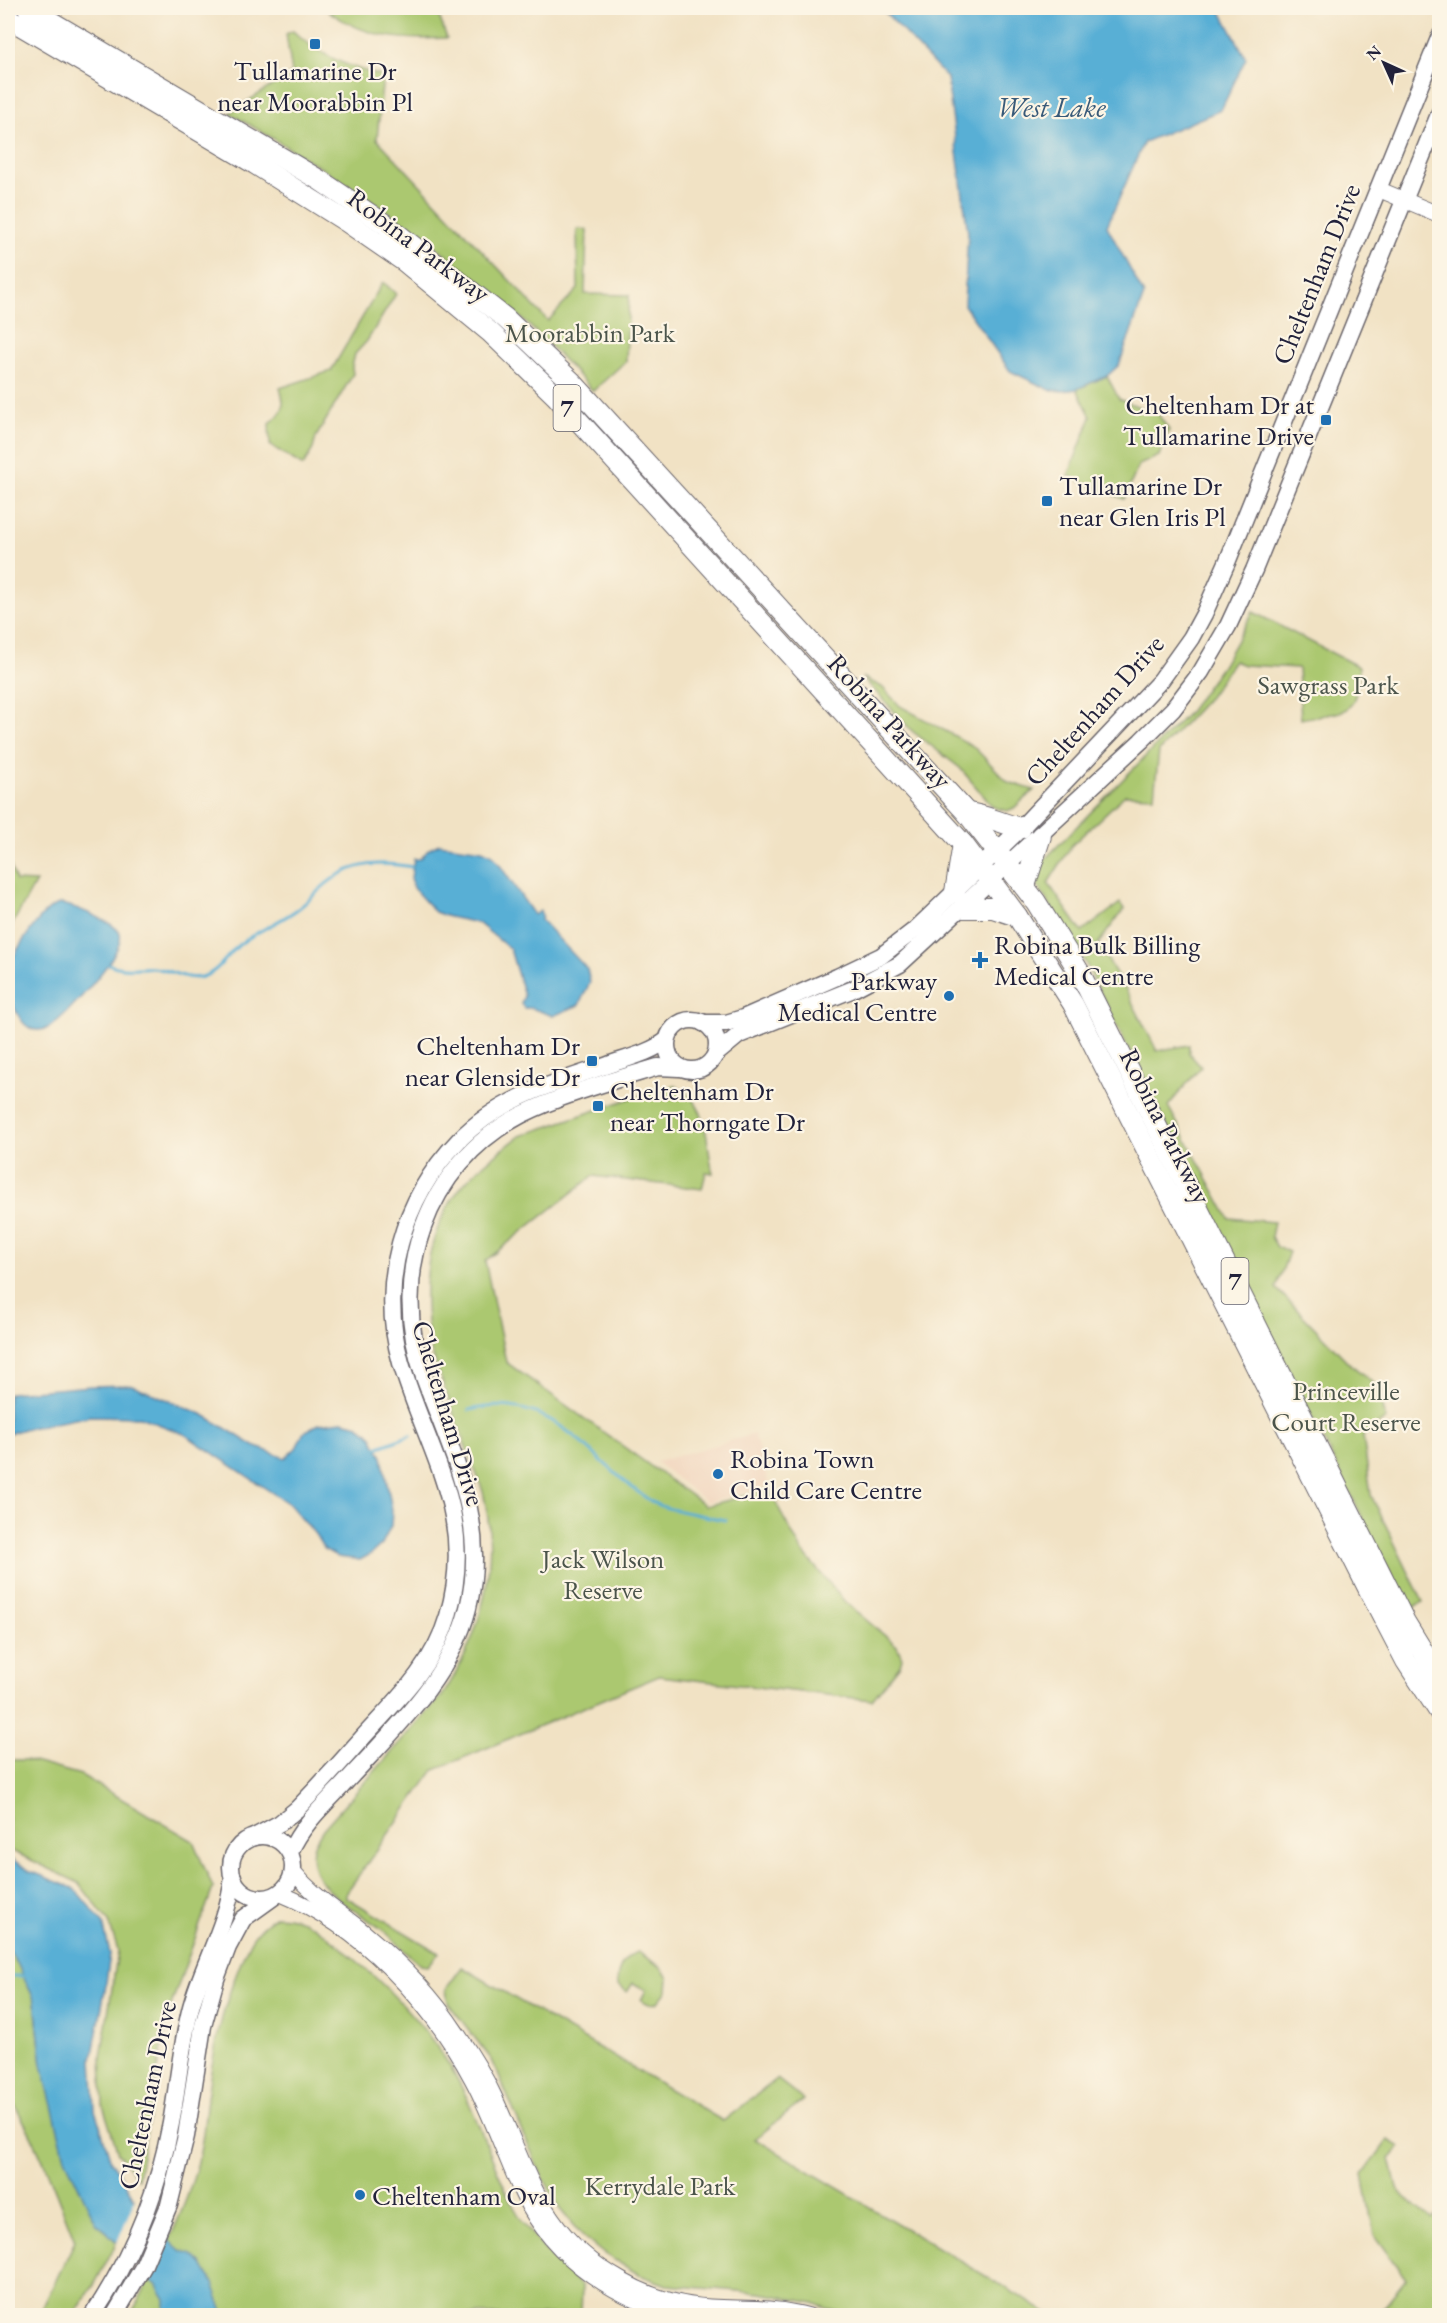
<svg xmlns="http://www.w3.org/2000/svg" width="1447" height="2323" font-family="'EB Garamond',serif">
<rect width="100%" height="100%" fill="#fcf5e5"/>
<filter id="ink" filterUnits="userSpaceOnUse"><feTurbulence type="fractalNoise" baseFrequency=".0167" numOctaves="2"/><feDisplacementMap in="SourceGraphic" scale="12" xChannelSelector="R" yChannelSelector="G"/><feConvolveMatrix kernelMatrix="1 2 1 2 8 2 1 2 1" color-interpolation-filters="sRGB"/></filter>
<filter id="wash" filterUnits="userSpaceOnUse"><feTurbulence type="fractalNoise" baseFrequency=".008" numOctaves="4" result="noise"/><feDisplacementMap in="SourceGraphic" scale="24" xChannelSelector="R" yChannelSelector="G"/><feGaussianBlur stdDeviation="1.35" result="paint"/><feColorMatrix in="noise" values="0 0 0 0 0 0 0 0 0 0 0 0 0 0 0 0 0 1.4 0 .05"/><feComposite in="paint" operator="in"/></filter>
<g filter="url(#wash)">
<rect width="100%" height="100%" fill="#f1e2c4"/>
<polygon fill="#f1d5bd" points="754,1434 769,1485 707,1502 656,1462"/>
<g fill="#abc86f" stroke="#667555" stroke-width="1.5">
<path d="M324,8H436L447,38C399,41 364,38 324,8Z"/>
<path d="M293,31C318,55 350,68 383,76L377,139L548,321L578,289L577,229L587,230L585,294L629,295L626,361L593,391C574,371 556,351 536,332C445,244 338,175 229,113L292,73L286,34Z"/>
<path d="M383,282L396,294L367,341L355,354L352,367L353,374L316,437L313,449L303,466L270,445L269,424C284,412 286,407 280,388L331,371Z"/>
<polygon points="1107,376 1119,399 1158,414 1169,430 1159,456 1139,465 1124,499 1068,476 1091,417 1077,389"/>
<path d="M1253,612L1359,667C1356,719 1347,710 1301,719L1298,668L1244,665L1234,661L1209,697L1159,751L1154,796L1125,795L1072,845L1048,883L1082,932L1120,903L1124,909L1098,944L1125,988L1157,1051L1189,1045V1053L1201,1067L1168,1106L1229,1218L1274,1222L1271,1237L1277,1247L1289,1252L1276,1288L1348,1362L1384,1392C1381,1402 1381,1409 1386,1419L1363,1436L1371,1495L1423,1602L1408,1609L1090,972L1076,945L1037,886L1036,878L1042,862L1189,712L1222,666Z"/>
<polygon points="862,677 882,687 900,706 973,746 1008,782 1034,790 1014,808 1007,811 993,807 960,768 912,731"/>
<polygon points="8,860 16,881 36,882 8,932"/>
<path d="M675,1086C710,1102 705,1141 713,1173L706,1172L702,1189L593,1176L485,1261L506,1362L706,1506L770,1489L783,1517L802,1551L845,1602L897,1646L902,1658L900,1665L872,1700L659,1676L434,1770L346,1893V1897L439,1953L428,1966L421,1965C407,1956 397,1941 383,1930C358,1911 301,1884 314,1845C316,1840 320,1834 323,1829L442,1696C481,1637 501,1563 483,1492C479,1478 472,1464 467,1450C455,1417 443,1384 431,1351C421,1295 423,1239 458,1191C474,1170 499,1152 520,1136L655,1090Z"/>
<polygon points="8,1760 26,1760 81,1775 193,1841 213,1888 168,2014 138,2179 118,2153 103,2106 101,2057 118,1951 109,1922 79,1883 8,1849"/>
<path d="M276,1916C308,1916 327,1935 350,1955C389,1988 423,2023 450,2066C477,2111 490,2161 514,2207C531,2238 555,2263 582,2286L581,2315L130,2316C154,2272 178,2227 193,2179C202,2153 204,2125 207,2098C213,2054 221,2011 238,1970C248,1944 252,1931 276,1916Z"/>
<path d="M8,1949L17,1963L35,2001L42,2065L96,2223L117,2242L94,2285L74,2315H39L75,2241C55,2191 38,2140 8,2095L12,2092L8,2082Z"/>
<path d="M638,1952L660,1966L668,1977L667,1991L657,2003L649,2004L641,2000L646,1990L633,1983L627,1992L618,1984C615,1972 625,1955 638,1952Z"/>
<polygon points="462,1967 723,2121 777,2079 804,2100 755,2139 1051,2315 844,2315 814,2303 761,2293 667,2285 640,2275 604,2254 582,2236 559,2208 537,2165 492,2060 448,2003 446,1989"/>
<polygon points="1388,2140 1401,2147 1390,2159 1398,2192 1432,2219 1439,2213 1439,2315 1377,2315 1406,2279 1374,2235 1363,2174"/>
</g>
<g fill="#59afd5" stroke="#3e6888" stroke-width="1.5">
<polygon points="881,8 1219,8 1246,58 1221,110 1144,142 1107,226 1144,295 1119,365 1108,375 1077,389 1063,391 1050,390 1010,371 964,305 968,233 947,78"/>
<polygon points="439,844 482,850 493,855 534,915 540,911 542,915 541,920 587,969 590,982 579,1005 553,1016 531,1008 524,1008 521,1004 524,996 510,949 478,923 449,917 435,912 413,888 411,878 414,859 420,859 429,849"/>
<path d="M60,904C72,905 117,923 120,934C126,952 65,1017 50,1027C45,1030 37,1031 32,1029C19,1024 16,1007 8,997C7,989 5,977 8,969C14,952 43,906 60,904Z"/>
<polygon points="132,1385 204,1415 254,1446 285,1458 296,1448 304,1432 319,1424 342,1421 359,1425 372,1437 382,1457 392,1510 391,1526 382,1544 371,1554 360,1560 338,1557 324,1549 315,1534 289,1504 184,1434 140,1417 90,1416 24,1429 8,1434 8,1395 10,1393 91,1386"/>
<polygon points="8,1857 30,1871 75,1889 103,1923 110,1954 105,1990 92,2059 95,2110 111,2161 141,2209 169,2240 180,2250 191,2254 202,2264 213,2283 224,2315 165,2315 165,2299 156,2284 149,2281 129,2253 96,2223 65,2158 42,2065 35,2001 17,1963 8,1949"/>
</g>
<g fill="#f1e2c4">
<polygon points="136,2196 143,2207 126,2255 116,2245"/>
<polygon points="155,2220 169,2236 147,2283 135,2267"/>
</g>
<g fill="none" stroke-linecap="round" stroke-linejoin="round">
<g stroke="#59afd5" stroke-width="3">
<path d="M108,964C123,971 137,967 153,968C170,969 185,981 202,977C219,972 227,955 240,944C258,930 281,922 299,908C310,900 319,889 330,881C355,861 383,862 413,867"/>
<path d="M469,1410C557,1388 589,1463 654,1503C668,1511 708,1516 726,1520"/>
<polyline points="374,1449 411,1435"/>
<polyline points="8,1976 23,1976"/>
</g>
</g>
</g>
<g filter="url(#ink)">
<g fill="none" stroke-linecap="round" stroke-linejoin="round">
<g stroke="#6a656b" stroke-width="17">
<g id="tertiary">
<polyline points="1378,189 1440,215"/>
<path d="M293,1871C315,1898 339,1911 365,1933C400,1962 432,1995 457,2033C471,2053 484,2074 494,2096C530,2174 541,2236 623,2281C649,2296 680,2305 710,2307C744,2309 775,2306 809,2316"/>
<path d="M279,1893C361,1926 431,2002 472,2079C492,2116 505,2157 523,2195C554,2260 620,2304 690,2316"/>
</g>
</g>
<g stroke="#6a656b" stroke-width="19">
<g id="secondary">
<circle cx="692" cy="1045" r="25"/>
<polyline points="703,1023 726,1023 743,1018 837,977 881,956 916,929 1021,828 1161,680 1191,638 1204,614 1228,560 1440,36"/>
<polyline points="716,1054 739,1035 851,990 900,964 1141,741 1173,709 1201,672 1228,626 1254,570 1440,112"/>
<circle cx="262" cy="1867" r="31"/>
<path d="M254,1837L280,1823L297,1809C320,1785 342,1761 364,1736C397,1700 434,1665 448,1616C477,1516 428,1454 401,1363C378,1283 402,1199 459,1140C500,1098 554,1083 608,1065C628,1058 650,1053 667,1040"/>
<path d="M290,1852C302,1825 322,1807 342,1786C390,1733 450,1680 468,1608C489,1522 452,1455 424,1377C388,1277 425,1165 521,1115C560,1095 615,1080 658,1067L679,1068"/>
<path d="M92,2316C132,2257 158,2193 171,2123C178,2085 181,2045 191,2007C203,1963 228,1923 233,1877"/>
<polyline points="114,2316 143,2267 169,2205 186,2136 203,2026 216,1979 228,1947 243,1919 275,1896"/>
</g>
</g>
<g stroke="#6a656b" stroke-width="22">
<g id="primary">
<polyline points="28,8 321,181 386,225 505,318 572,382 967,813 1036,902 1080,973 1405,1622 1440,1679"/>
<polyline points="8,18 255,164 347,222 405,262 491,333 556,396 963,844 1017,916 1073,1004 1370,1592 1406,1661 1440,1713"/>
<path d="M967,813C986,815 1002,824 1021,828"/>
<polyline points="1025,886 1041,836"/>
<polyline points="955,892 963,844"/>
<polyline points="963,908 993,908 1017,916"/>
</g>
</g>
<use href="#tertiary" stroke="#fff" stroke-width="15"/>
<use href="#secondary" stroke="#fff" stroke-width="16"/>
<use href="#primary" stroke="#fff" stroke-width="20"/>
</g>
</g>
<g fill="#1f6fb2" stroke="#fcf5e5" stroke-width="2">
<rect x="309" y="38" width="12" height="12" rx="3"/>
<rect x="1320" y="414" width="12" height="12" rx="3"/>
<rect x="1041" y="495" width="12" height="12" rx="3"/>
<path d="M977 951h6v6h6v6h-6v6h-6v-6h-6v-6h6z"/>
<circle cx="949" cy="996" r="6"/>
<rect x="586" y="1055" width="12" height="12" rx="3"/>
<rect x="592" y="1100" width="12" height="12" rx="3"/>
<circle cx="718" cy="1474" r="6"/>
<circle cx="360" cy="2195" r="6"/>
</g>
<g text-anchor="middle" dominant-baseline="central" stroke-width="4.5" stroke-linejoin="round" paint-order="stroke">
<g fill="#fcf5e5" stroke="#63616e" stroke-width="1.5">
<rect x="553.5" y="385" width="27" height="46" rx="4.5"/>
<rect x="1221.5" y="1258" width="27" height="46" rx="4.5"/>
</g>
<g font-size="26" font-weight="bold" fill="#22223b">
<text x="567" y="408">7</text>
<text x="1235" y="1281">7</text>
</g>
<g font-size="27" fill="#22223b" stroke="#fcf5e5" text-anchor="start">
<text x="315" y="70" text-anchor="middle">Tullamarine Dr<tspan x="315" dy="31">near Moorabbin Pl</tspan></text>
<text x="1314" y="404" text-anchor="end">Cheltenham Dr at<tspan x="1314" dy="31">Tullamarine Drive</tspan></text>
<text x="1059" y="485">Tullamarine Dr<tspan x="1059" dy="31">near Glen Iris Pl</tspan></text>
<text x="994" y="944">Robina Bulk Billing<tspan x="994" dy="31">Medical Centre</tspan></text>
<text x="937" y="980" text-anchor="end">Parkway<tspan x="937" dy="31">Medical Centre</tspan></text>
<text x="580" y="1045" text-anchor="end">Cheltenham Dr<tspan x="580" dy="31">near Glenside Dr</tspan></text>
<text x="610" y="1090">Cheltenham Dr<tspan x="610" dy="31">near Thorngate Dr</tspan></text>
<text x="730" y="1458">Robina Town<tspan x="730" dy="31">Child Care Centre</tspan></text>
<text x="372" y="2195">Cheltenham Oval</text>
</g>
<g font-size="27" fill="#22223b" stroke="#fcf5e5">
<text transform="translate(419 245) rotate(37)">Robina Parkway</text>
<text transform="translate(1316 274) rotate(-68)">Cheltenham Drive</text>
<text transform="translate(1094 710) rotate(-48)">Cheltenham Drive</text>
<text transform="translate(890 721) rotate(48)">Robina Parkway</text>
<text transform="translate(1166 1126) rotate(63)">Robina Parkway</text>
<text transform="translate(449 1413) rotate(73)">Cheltenham Drive</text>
<text transform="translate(147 2095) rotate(-78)">Cheltenham Drive</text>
</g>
<g font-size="27" fill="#4b544b" stroke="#fcf5e5">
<text x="590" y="332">Moorabbin Park</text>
<text x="1328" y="684">Sawgrass Park</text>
<text x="1346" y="1390">Princeville<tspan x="1346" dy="31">Court Reserve</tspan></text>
<text x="603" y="1558">Jack Wilson<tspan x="603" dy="31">Reserve</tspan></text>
<text x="660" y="2185">Kerrydale Park</text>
</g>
<g font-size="28" font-style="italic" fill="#385a79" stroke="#fcf5e5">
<text x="1051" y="107">West Lake</text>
</g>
</g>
<rect width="1447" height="2323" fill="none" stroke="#fcf5e5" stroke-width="30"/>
<g transform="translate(1384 63) rotate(315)" stroke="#fcf5e5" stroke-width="4.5" paint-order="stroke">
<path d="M0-4.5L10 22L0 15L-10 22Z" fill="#22223b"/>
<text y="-9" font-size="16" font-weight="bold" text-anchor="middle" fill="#22223b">N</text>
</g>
</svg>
